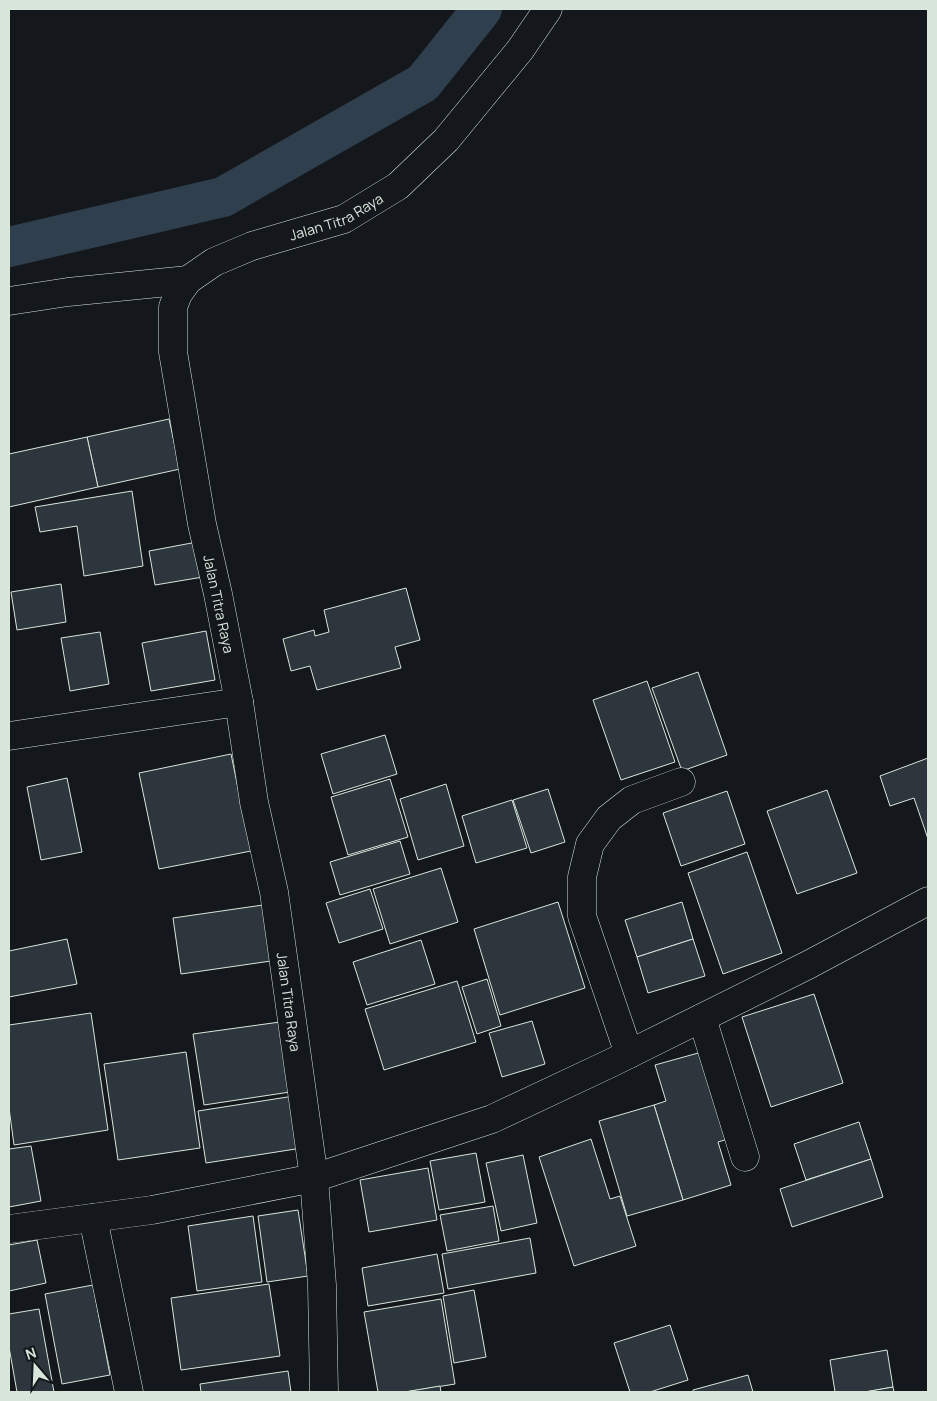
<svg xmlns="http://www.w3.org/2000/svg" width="937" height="1401" font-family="Manrope,sans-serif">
<rect width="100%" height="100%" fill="#14181c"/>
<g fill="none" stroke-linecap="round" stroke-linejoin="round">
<polyline stroke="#2f3f4d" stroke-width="40" points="9,247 223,197 423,83 482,9"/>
</g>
<g fill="#2c363c" stroke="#d8e6dc">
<polygon points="169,419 180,469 98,487 87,437"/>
<polygon points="87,437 98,487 9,507 9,454"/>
<polygon points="132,491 143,566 84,576 77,526 40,532 35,507"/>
<polygon points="197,542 203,577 155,585 149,551"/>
<polygon points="61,584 66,622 17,630 11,592"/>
<polygon points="406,588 420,640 395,647 401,668 317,690 310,666 291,671 283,639 314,630 315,636 329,632 324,610"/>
<polygon points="206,631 215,680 151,691 142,643"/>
<polygon points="100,632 109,684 70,691 61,638"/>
<polygon points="698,672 727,755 682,771 652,688"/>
<polygon points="647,681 675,762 621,780 593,700"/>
<polygon points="385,735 397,774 333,794 321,754"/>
<polygon points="231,754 251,851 159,869 139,773"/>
<polygon points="928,758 928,839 914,798 890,806 880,776"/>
<polygon points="67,778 82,852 41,860 27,787"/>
<polygon points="390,779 408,837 348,855 331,797"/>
<polygon points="446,784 464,846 418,860 400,799"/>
<polygon points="548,789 565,842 531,853 513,800"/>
<polygon points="827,790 857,873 797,894 767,811"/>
<polygon points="727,791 745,844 681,866 663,813"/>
<polygon points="512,800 527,848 476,863 462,816"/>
<polygon points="400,841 410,874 340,895 330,862"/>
<polygon points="747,852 782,953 723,974 688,873"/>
<polygon points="441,868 458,922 390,944 373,889"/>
<polygon points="370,889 383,929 339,943 326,903"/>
<polygon points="558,902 585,988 500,1015 474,929"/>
<polygon points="682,902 693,939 637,957 625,920"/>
<polygon points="263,905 271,961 181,974 173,918"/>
<polygon points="67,939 77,984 9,997 9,951"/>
<polygon points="693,939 705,976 648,993 637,957"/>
<polygon points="421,940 435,984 367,1005 353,962"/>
<polygon points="487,979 501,1026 477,1034 462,987"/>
<polygon points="457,981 476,1042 384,1070 365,1009"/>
<polygon points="814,994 843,1083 771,1107 742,1017"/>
<polygon points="91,1013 108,1130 14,1145 9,1108 9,1025"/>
<polygon points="532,1021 545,1064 502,1077 489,1033"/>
<polygon points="280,1022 290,1092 204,1105 193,1034"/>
<polygon points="709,1050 735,1137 718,1142 731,1185 683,1200 654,1105 666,1101 655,1065"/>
<polygon points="186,1052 200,1148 118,1160 104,1064"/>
<polygon points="294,1096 302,1148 206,1163 198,1111"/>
<polygon points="654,1105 683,1200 627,1216 599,1121"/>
<polygon points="859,1122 871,1159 806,1180 794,1144"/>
<polygon points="591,1139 610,1199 620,1196 636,1246 574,1266 539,1157"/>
<polygon points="31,1146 41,1201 9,1207 9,1149"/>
<polygon points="476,1153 485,1202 439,1210 430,1161"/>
<polygon points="523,1155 537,1223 501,1231 486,1163"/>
<polygon points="871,1159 883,1197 792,1227 780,1189"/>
<polygon points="428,1168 437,1220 369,1232 360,1180"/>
<polygon points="493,1206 499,1241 447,1251 440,1215"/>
<polygon points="298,1210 308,1276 267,1282 258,1216"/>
<polygon points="253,1216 262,1282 197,1291 188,1226"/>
<polygon points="530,1238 536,1273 448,1289 442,1254"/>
<polygon points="37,1240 46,1283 9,1291 9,1245"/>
<polygon points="437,1254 444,1293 368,1306 362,1268"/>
<polygon points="269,1284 280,1356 181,1370 171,1298"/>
<polygon points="93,1285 110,1375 62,1384 45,1294"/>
<polygon points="474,1290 486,1357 454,1363 443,1296"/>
<polygon points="441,1299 455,1384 405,1392 378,1392 364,1312"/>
<polygon points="39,1309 54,1392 17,1392 9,1347 9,1314"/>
<polygon points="670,1325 688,1380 650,1392 630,1392 614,1343"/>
<polygon points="887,1350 893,1387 865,1392 835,1392 830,1360"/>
<polygon points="288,1371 291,1392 201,1392 200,1384"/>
<polygon points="748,1375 753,1392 693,1392 693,1390"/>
<polygon points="440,1386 441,1392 405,1392"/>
<polygon points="893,1387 894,1392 865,1392"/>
</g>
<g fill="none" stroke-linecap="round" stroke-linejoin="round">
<g stroke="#d8e6dc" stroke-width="29">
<g id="minor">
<polyline points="9,301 68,292 188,280"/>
<polyline points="9,736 239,702"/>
<polyline points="702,1018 745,1157"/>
<polyline points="629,1054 582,916 582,877 590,844 609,818 632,800 681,782"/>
<polyline points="93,1218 129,1392"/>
<polyline points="9,1229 152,1210 314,1178 492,1119 611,1063 808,965 928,901"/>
</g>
</g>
<g stroke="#d8e6dc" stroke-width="29">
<g id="tertiary">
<path id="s1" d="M324,1392L322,1285L314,1178L274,892L254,802L239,702L218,594L202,524L173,352V307L178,294L188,280L214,262L252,246L344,219L398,186L446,140L520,50L548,9"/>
</g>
</g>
<use href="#minor" stroke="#14181c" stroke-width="28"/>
<use href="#tertiary" stroke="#14181c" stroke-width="28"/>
</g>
<g text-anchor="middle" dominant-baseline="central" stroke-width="4" stroke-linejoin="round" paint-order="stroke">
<g font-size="14" fill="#d8e6dc" stroke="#14181c">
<text stroke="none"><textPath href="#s1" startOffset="1291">Jalan Titra Raya</textPath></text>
<text transform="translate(219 604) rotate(78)">Jalan Titra Raya</text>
<text transform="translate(289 1002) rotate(82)">Jalan Titra Raya</text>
</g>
</g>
<rect width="937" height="1401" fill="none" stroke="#d8e6dc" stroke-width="20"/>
<g transform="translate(35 1366) rotate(341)" stroke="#14181c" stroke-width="4" paint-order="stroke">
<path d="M0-4L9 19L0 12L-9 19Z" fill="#d8e6dc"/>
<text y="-8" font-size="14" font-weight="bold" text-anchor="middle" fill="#d8e6dc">N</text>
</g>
</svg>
